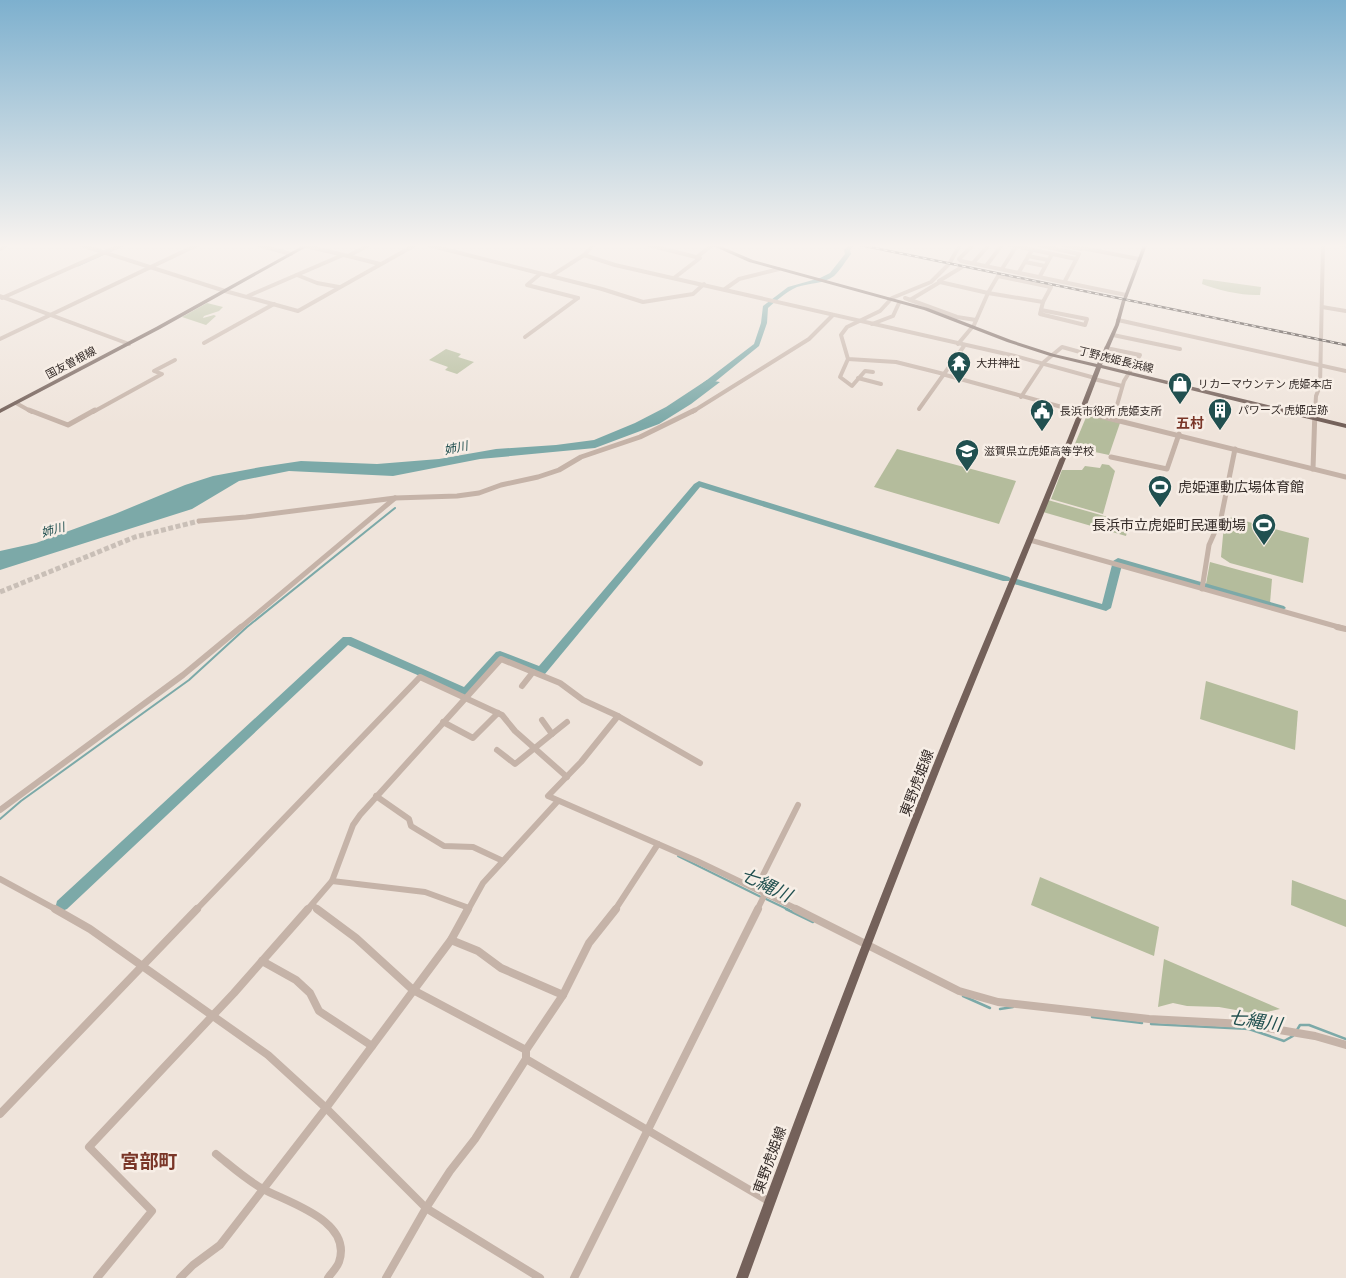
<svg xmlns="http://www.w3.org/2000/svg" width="1346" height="1278" font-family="'Fira Sans Condensed','Noto Sans JP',sans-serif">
<rect width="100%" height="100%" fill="#efe4db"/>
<g fill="#b4bc9c">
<path d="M1203,279L1261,287L1260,295C1244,296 1217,290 1202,284Z"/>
<polygon points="207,303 223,307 219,311 204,316 203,318 214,315 216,316 206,325 182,317"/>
<polygon points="446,349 461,354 458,357 474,362 457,374 445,370 448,367 429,360"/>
<polygon points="1087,415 1120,423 1109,455 1095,452 1095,450 1074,446"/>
<polygon points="897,449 1016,481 999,524 874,487"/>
<polygon points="1102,464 1109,465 1115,471 1103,514 1051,499 1062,470 1082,470 1085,466 1100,468"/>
<polygon points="1048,500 1129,523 1126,536 1043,512"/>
<polygon points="1230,517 1309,538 1303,583 1230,563 1221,557 1224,525 1228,526"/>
<polygon points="1210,562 1272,579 1270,603 1208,585 1206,584"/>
<polygon points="1206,681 1298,711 1295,750 1200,719"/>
<polygon points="1040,877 1159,927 1154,956 1031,905"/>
<polygon points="1292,880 1346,900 1346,927 1291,905"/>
<polygon points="1164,959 1280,1009 1258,1014 1219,1007 1187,1006 1173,1003 1158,1007"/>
</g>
<polygon fill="#7ca9a8" points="707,380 720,382 691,404 659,424 595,448 480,459 393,476 289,471 239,481 192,509 0,570 0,551 36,543 115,514 185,485 213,476 261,467 301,461 377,464 439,459 496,449 556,445 594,440 635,423 666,407"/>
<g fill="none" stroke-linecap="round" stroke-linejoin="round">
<polyline stroke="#7ca9a8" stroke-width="1" points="78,266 125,245"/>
<g stroke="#7ca9a8" stroke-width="2">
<polyline points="0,819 21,801 189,680 247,627 395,508"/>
<polyline points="678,856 761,897"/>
<polyline points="766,899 789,910"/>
</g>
<g stroke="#7ca9a8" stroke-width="2.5">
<polyline points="786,909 813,922"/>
<polyline points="963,996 990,1008"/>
<polyline points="1000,1009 1013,1007"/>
<polyline points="1092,1017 1142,1023"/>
<polyline points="1151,1024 1249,1029 1284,1041 1293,1036"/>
<polyline points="1297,1030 1300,1025 1309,1025 1346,1039"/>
</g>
<g fill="#7ca9a8" fill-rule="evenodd">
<path d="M848,245H854L850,250L851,254C847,259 839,272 834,276C824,284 809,283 797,287C786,292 777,300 768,308L767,323L759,346L705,390H699V386L754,344L761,323L763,306L788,287L820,278L830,273L845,254L844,250Z"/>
<polygon points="699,481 1009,577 1011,579 1009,581 1003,581 700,487 545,674 537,674 502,660 470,695 466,696 348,645 67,909 62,911 57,909 56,905 57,901 343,637 351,637 464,687 496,652 500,651 539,666 694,484"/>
<polygon points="1118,558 1284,606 1286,608 1281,611 1122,565 1111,608 1106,611 1014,584 1012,582 1017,579 1102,604 1113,561"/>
</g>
<polyline stroke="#c9bfb7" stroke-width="5" stroke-dasharray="5 2.5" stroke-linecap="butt" points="0,592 135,537 199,521"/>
<g stroke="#c5b3a8" stroke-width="4">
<polyline points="81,245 225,291 298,311 415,245"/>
<polyline points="258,245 291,254"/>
<polyline points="301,245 348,256 369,245"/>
<polyline points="428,245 602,289 643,302 693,294 704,284"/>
<polyline points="593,245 584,255 615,265 1015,356 1095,378"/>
<polyline points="648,245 700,258 674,278"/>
<polyline points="973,245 959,259 961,261 1126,295"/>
<polyline points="1010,245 1076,259"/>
<polyline points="1038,245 1079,254"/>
<polyline points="1062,245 1081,249"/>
<polyline points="1342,245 1346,246"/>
<polyline points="1082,248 1139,259"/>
<polyline points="0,249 7,245"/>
<polyline points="348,256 380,264"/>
<polyline points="1028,256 1048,260"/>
<polyline points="697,257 712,245"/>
<polyline points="1025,262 1045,266"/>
<polyline points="973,263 989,245"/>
<polyline points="986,266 1002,245"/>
<polyline points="1002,269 1017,245"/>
<polyline points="1019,272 1032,250"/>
<polyline points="540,274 527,285 578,298"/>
<polyline points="297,275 317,283 339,287"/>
<polyline points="551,276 584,255"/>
<polygon points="998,276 1051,287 1043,302 988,293"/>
<polyline points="1040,276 1052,254"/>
<polyline points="939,281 962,267"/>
<polyline points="1065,281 1078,256"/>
<polyline points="725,289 739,279 779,269"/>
<polyline points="0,296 129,344"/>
<polyline points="248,296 343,255"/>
<polyline points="2,298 121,245"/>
<polyline points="905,298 957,317 976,320"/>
<polyline points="910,300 940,282 988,293"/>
<polyline points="1322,307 1346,311"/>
<polygon points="1041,310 1087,319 1085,325 1040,314"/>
<polyline points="1041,310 1043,302"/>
<polyline points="1118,320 1346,371"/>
<polyline points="872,324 893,316 899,303"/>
<polyline points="1113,335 1180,349"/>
<polyline points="525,337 578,298"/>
<polyline points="0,339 197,245"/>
<polyline points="204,343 274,304"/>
<polyline points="958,344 974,325 988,293"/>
<polyline points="1106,348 1140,355 1124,381 1115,412"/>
<polyline points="848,359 840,377 852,386 865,371 873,372"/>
<polyline points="942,374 1080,412"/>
<polyline points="944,374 896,362 848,359 841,335 847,327 880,311 892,298 931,282 949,264 960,245"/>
<polyline points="858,378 881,384"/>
<polyline points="1094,379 1122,386"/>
<polyline points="1021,397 1044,362 1062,347 1102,358"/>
<polyline points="16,403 32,412"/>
<polyline points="919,409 964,346"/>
<polyline points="93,412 162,374 154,371 175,360"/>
<polyline points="692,412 809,339 833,315"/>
<polyline points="1315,412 1316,396 1320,386 1323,245"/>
</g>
<g stroke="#c5b3a8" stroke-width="5">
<polyline points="29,410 68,425 95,410"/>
<polyline points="1075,410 1346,477"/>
<polyline points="1113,419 1116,410"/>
<polyline points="1111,457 1167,469 1179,434"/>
<polyline points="1313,469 1315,410"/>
<polyline points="199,521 246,517 395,498 457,496 479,493 501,485 538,477 559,470 581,457 640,437 695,410"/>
<polyline points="1030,540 1342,628"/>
<polyline points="1202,589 1209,545 1221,518 1235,449"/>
<polyline points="240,628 395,498"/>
</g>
<g stroke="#c5b3a8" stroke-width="6">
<polyline points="1337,627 1346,629"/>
<polyline points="522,686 533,672 560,683 583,700 618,716"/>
<polyline points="542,720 552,734 567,722"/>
<polyline points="443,722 473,738 498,713"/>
<polyline points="497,750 515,764 552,734"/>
<polyline points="700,763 618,716 581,762 548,796 697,861 799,910"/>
<polyline points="376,796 409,819 411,826 444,846 473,847 503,861"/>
<polyline points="0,810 183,675 241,627"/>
<polyline points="0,879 57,910"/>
<polyline points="332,881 425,892 469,908"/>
<polyline points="756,889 798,805"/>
<polyline points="312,905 319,910"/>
<polyline points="196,910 420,677 502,715 515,731 567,777"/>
<polyline points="307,910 332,881 353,825 360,815 501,659 533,672"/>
<polyline points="468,910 483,883 557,802"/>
<polyline points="615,910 658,844"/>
<polyline points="757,910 765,894"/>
</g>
<g stroke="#c5b3a8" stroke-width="8">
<polyline points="55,909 90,929 268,1055 326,1108 426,1208 540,1278"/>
<polyline points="317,909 356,938 413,990 526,1050"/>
<polyline points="796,909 959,991 998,1002 1149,1019 1244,1024 1315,1036 1346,1045"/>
<polyline points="451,940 478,951 501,968 563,995"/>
<polyline points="262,961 296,980 310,993 319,1011 372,1046"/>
<polyline points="526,1059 770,1202"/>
<polyline points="0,1114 197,909"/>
<path d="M216,1154C231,1166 245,1179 263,1189C289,1203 353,1221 339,1262C337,1268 331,1273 328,1278"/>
<polyline points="97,1278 152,1211 89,1147 234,993 308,909"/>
<polyline points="180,1278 193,1265 220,1245 326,1108 451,940 468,909"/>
<polyline points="386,1278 426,1208 450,1171 475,1139 526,1059 526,1050 563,995 589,943 616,909"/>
<polyline points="574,1278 758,909"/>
</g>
<g fill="#74615a" fill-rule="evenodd">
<polygon points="304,245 310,245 160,329 0,413 0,409 156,327"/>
<path d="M711,245H718L753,260L928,308L1011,340L1054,354L1097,364L1115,325L1122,300L1123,299L1143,245H1147L1127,298L1126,299L1119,325L1102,365L1346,424V428L1101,368C1050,503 993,635 940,769C873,937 810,1107 748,1278H736C799,1107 864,937 932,768C986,634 1044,502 1096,367L1050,356L1007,342L924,310L749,262Z"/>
</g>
<g stroke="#332a27" stroke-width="2.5">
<polyline id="rail" points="860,245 1346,345"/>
</g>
<use href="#rail" stroke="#f7eee6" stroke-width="1" stroke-dasharray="4" stroke-linecap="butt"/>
</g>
<linearGradient id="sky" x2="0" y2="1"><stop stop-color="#7db0ce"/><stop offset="0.58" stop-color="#f8f3ef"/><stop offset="1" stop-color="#f8f3ef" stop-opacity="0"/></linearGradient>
<rect width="1346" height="424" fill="url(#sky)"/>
<defs>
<g id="temple-pin" transform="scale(1.25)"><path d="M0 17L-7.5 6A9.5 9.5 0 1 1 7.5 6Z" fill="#215050" stroke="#f7eee6"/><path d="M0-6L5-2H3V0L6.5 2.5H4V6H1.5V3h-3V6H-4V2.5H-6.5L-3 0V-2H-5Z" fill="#fff"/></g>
<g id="shop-pin" transform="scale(1.25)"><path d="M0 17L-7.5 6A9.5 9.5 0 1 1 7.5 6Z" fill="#215050" stroke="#f7eee6"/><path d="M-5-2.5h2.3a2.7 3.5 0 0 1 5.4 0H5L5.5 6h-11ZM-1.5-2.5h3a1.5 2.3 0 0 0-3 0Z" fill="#fff"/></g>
<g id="building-pin" transform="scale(1.25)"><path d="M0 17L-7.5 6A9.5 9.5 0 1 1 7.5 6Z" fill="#215050" stroke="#f7eee6"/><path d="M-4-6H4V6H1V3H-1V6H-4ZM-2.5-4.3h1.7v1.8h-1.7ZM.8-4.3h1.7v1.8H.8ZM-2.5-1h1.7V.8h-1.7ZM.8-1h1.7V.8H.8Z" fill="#fff"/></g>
<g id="civic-pin" transform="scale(1.25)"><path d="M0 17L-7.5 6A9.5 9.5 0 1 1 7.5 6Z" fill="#215050" stroke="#f7eee6"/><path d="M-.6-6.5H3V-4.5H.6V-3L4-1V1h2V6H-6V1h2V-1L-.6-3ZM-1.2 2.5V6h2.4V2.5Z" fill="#fff"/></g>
<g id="school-pin" transform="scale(1.25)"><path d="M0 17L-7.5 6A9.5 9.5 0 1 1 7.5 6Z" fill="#215050" stroke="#f7eee6"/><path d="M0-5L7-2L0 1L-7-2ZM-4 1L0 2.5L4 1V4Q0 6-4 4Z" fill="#fff"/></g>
<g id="stadium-pin" transform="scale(1.25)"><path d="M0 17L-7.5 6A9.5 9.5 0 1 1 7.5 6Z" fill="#215050" stroke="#f7eee6"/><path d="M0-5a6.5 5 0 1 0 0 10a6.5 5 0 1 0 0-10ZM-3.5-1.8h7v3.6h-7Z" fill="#fff"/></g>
</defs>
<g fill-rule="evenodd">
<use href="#temple-pin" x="959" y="363"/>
<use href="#shop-pin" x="1180" y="384"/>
<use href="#building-pin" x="1220" y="410"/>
<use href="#civic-pin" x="1042" y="411"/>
<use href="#school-pin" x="967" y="451"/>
<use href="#stadium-pin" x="1160" y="487"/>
<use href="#stadium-pin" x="1264" y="525"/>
</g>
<g text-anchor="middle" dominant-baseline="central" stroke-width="5" stroke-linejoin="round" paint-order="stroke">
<g font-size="11" fill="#332a27" stroke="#f7eee6">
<text transform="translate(1116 360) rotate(14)">丁野虎姫長浜線</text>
<text transform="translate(71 363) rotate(-28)">国友曽根線</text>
</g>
<g font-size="11" fill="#332a27" stroke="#f7eee6" text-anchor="start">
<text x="976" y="363">大井神社</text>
<text x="1198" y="384">リカーマウンテン 虎姫本店</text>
<text x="1238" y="410">パワーズ 虎姫店跡</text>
<text x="1060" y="411">長浜市役所 虎姫支所</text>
<text x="984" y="451">滋賀県立虎姫高等学校</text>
</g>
<g font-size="12" font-style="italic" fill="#215050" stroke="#f7eee6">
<text transform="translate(456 448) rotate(-12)">姉川</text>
<text transform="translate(53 530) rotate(-15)">姉川</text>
</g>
<g font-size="14" font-weight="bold" fill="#7a3628" stroke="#f7eee6">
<text x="1190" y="423">五村</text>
</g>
<g font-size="14" fill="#332a27" stroke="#f7eee6" text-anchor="start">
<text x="1178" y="487">虎姫運動広場体育館</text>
<text x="1246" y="525" text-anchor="end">長浜市立虎姫町民運動場</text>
</g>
<g font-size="14" fill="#332a27" stroke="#f7eee6">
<text transform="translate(917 783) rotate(-69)">東野虎姫線</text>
<text transform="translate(770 1160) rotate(-70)">東野虎姫線</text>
</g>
<g font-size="18" font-style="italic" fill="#215050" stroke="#f7eee6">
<text transform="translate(766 885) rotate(26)">七縄川</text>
<text transform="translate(1255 1021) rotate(9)">七縄川</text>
</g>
<g font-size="19" font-weight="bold" fill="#7a3628" stroke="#f7eee6">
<text x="149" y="1161">宮部町</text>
</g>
</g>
</svg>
